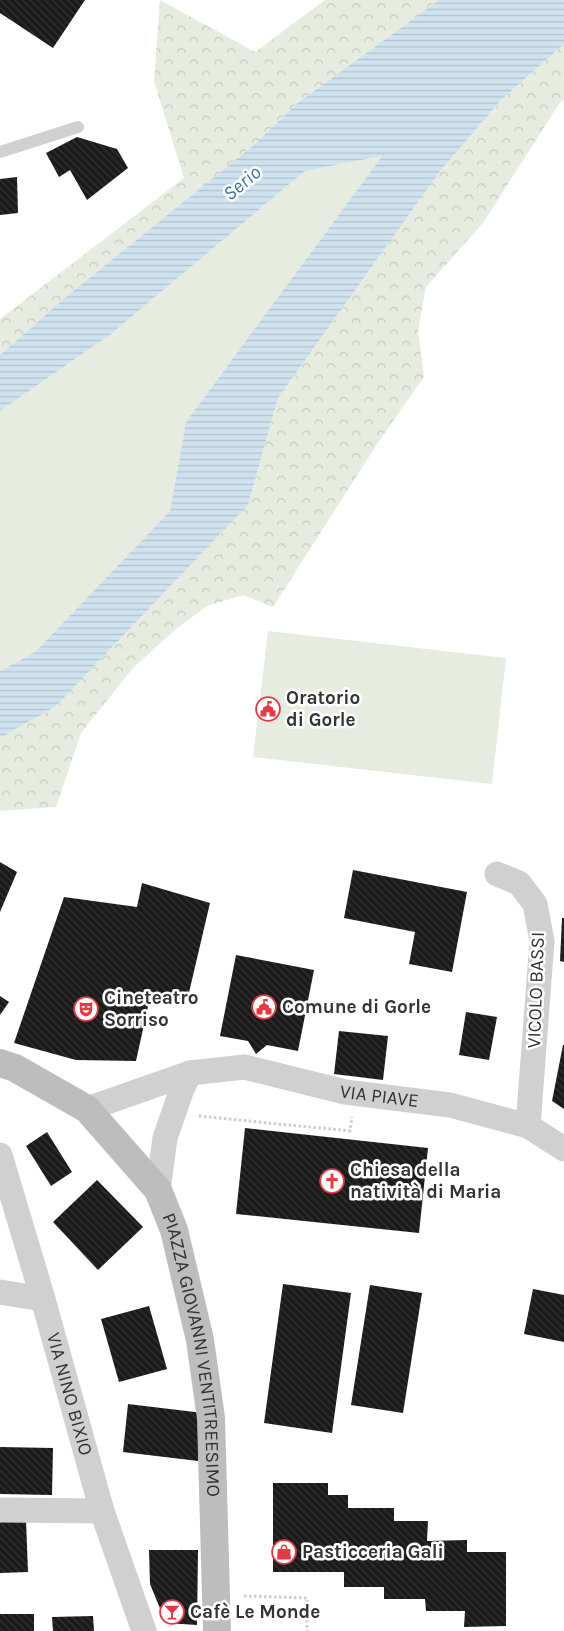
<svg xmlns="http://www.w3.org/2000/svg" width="564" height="1631" font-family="Karla,sans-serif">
<defs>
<pattern id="forest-crowns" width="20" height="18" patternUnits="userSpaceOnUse" patternTransform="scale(1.25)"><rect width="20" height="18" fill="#e6ecdf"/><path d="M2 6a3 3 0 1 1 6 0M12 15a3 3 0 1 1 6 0" fill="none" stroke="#c6cbc0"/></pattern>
<pattern id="water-rules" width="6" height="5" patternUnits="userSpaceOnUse" patternTransform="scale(1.25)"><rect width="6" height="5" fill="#cfe2ee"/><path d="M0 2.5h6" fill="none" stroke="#b2c2cd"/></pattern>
<pattern id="building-back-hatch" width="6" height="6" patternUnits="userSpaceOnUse" patternTransform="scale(1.25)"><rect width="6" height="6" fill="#1a1a1a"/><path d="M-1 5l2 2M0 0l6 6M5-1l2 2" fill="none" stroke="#333"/></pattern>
</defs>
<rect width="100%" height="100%" fill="#fff"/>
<g fill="#e6ecdf">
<polygon points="382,156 186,422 170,511 35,652 0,671 0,411 111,334 305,171"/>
<polygon points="268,631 506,658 492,784 253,757"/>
</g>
<g fill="url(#forest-crowns)">
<polygon points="160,0 255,52 325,0 439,0 295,105 255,144 67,296 0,355 0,319 184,178 154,81"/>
<polygon points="564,44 564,100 559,104 483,223 426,287 418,331 424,377 377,444 273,607 243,595 207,606 176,629 133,668 81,733 56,807 0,811 0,738 56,706 248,505 278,398 441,170 501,100"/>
</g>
<polygon fill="url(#water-rules)" points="439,0 564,0 564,44 501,100 441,170 278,398 248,505 56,706 0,738 0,671 35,652 170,511 186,422 382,156 305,171 111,334 0,411 0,355 67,296 255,144 295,105"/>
<g fill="url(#building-back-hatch)">
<polygon points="0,0 85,0 53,48 0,13"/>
<polygon points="77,137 117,149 128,168 87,200 70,170 59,177 46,153"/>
<polygon points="17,177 18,213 0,215 0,179"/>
<polygon points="0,862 17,872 0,912"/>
<polygon points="353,870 467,892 452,972 409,964 415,932 344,918"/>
<polygon points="142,883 210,903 187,1001 151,993 136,1061 76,1060 14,1043 64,897 137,907"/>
<polygon points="562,918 564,918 564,962 560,961"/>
<polygon points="236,955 314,970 298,1051 267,1045 256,1054 248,1041 220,1036"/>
<polygon points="0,996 9,1002 0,1015"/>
<polygon points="466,1012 497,1017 489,1060 459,1055"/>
<polygon points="339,1031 388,1036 383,1080 334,1074"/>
<polygon points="563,1045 564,1045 564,1109 552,1101"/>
<polygon points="245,1128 428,1148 419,1233 236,1214"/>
<polygon points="47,1132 72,1172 51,1186 26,1146"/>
<polygon points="97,1180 143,1227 98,1270 53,1222"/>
<polygon points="283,1284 351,1293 332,1433 264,1423"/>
<polygon points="370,1285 422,1293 403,1413 351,1405"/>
<polygon points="533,1289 564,1295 564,1342 524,1334"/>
<polygon points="149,1306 167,1369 119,1382 101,1319"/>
<polygon points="128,1404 203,1413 198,1461 123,1452"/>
<polygon points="0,1447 53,1448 52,1495 0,1494"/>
<polygon points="273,1483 328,1483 328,1495 348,1495 348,1508 394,1508 394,1521 428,1521 427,1541 467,1540 467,1552 506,1552 506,1626 464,1627 465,1611 426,1611 425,1599 384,1599 384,1587 344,1587 344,1572 273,1572"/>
<polygon points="26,1520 28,1572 0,1573 0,1521"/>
<polygon points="149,1550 198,1550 197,1625 166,1623 150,1584"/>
<rect x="0" y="1614" width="34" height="17"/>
<polygon points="93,1616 94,1631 53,1631 52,1617"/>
</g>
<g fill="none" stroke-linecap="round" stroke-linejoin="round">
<g stroke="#cdcdcd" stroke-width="3" stroke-dasharray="2.5 2.5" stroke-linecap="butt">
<polyline points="199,1116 350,1131 352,1117"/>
<polyline points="244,1596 307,1598 307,1631"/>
</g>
<polyline stroke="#d0d0d0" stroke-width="12" points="0,152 78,127"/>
<g stroke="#d0d0d0" stroke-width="25">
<polyline points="497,874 519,883 535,904 542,941 528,1126"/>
<path id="s1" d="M87,1109L190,1073L244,1067L345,1092L450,1105L528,1126L564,1149"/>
<path id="s2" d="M0,1155L43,1299L102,1511L144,1631"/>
<polyline points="158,1190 165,1138 182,1089 190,1073"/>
<polyline points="0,1292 43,1299"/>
<polyline points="0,1510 102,1511"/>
</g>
<path stroke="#bdbdbd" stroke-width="28" id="s3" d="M0,1063L15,1068L87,1109L158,1190L174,1230L200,1340L211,1418L217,1631"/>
</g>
<defs>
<g id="civic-ring" transform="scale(1.25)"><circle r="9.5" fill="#fff" stroke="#e63946" stroke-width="1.5"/><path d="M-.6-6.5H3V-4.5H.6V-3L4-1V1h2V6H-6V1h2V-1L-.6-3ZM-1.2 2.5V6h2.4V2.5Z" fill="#e63946"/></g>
<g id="theatre-ring" transform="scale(1.25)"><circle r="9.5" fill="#fff" stroke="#e63946" stroke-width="1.5"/><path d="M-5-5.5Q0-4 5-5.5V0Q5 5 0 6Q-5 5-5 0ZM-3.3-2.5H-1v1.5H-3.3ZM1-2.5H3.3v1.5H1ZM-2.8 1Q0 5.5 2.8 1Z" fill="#e63946"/></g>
<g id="church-ring" transform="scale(1.25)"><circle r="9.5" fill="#fff" stroke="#e63946" stroke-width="1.5"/><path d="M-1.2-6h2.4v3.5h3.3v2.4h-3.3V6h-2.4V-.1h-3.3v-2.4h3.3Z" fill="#e63946"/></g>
<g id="shop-ring" transform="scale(1.25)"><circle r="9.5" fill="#fff" stroke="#e63946" stroke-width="1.5"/><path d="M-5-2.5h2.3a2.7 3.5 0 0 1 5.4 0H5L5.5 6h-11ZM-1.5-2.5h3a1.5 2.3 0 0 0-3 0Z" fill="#e63946"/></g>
<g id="bar-ring" transform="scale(1.25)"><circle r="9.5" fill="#fff" stroke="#e63946" stroke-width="1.5"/><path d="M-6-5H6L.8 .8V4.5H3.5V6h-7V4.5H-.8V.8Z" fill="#e63946"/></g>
</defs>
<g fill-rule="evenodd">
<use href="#civic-ring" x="268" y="709"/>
<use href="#civic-ring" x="264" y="1007"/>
<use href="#theatre-ring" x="86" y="1009"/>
<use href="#church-ring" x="332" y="1181"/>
<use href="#shop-ring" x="284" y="1552"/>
<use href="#bar-ring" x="172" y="1612"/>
</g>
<g text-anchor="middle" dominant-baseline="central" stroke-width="5" stroke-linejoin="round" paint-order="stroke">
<g font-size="19" font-weight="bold" fill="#333" stroke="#fff" text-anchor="start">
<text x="286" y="698">Oratorio<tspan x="286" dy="22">di Gorle</tspan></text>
<text x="104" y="998">Cineteatro<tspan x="104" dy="22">Sorriso</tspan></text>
<text x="282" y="1007">Comune di Gorle</text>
<text x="350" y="1170">Chiesa della<tspan x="350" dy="22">natività di Maria</tspan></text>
<text x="302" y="1552">Pasticceria Gali</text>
<text x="190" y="1612">Cafè Le Monde</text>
</g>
<g font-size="19" fill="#333" stroke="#fff">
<text transform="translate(536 990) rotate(-88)">VICOLO BASSI</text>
<text stroke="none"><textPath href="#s1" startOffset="302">VIA PIAVE</textPath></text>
<text stroke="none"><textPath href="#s3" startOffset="376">PIAZZA GIOVANNI VENTITREESIMO</textPath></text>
<text stroke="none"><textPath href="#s2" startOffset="249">VIA NINO BIXIO</textPath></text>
</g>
<g font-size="20" font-style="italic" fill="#3f7597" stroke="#fff">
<text transform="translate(242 183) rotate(-40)">Serio</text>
</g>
</g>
</svg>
